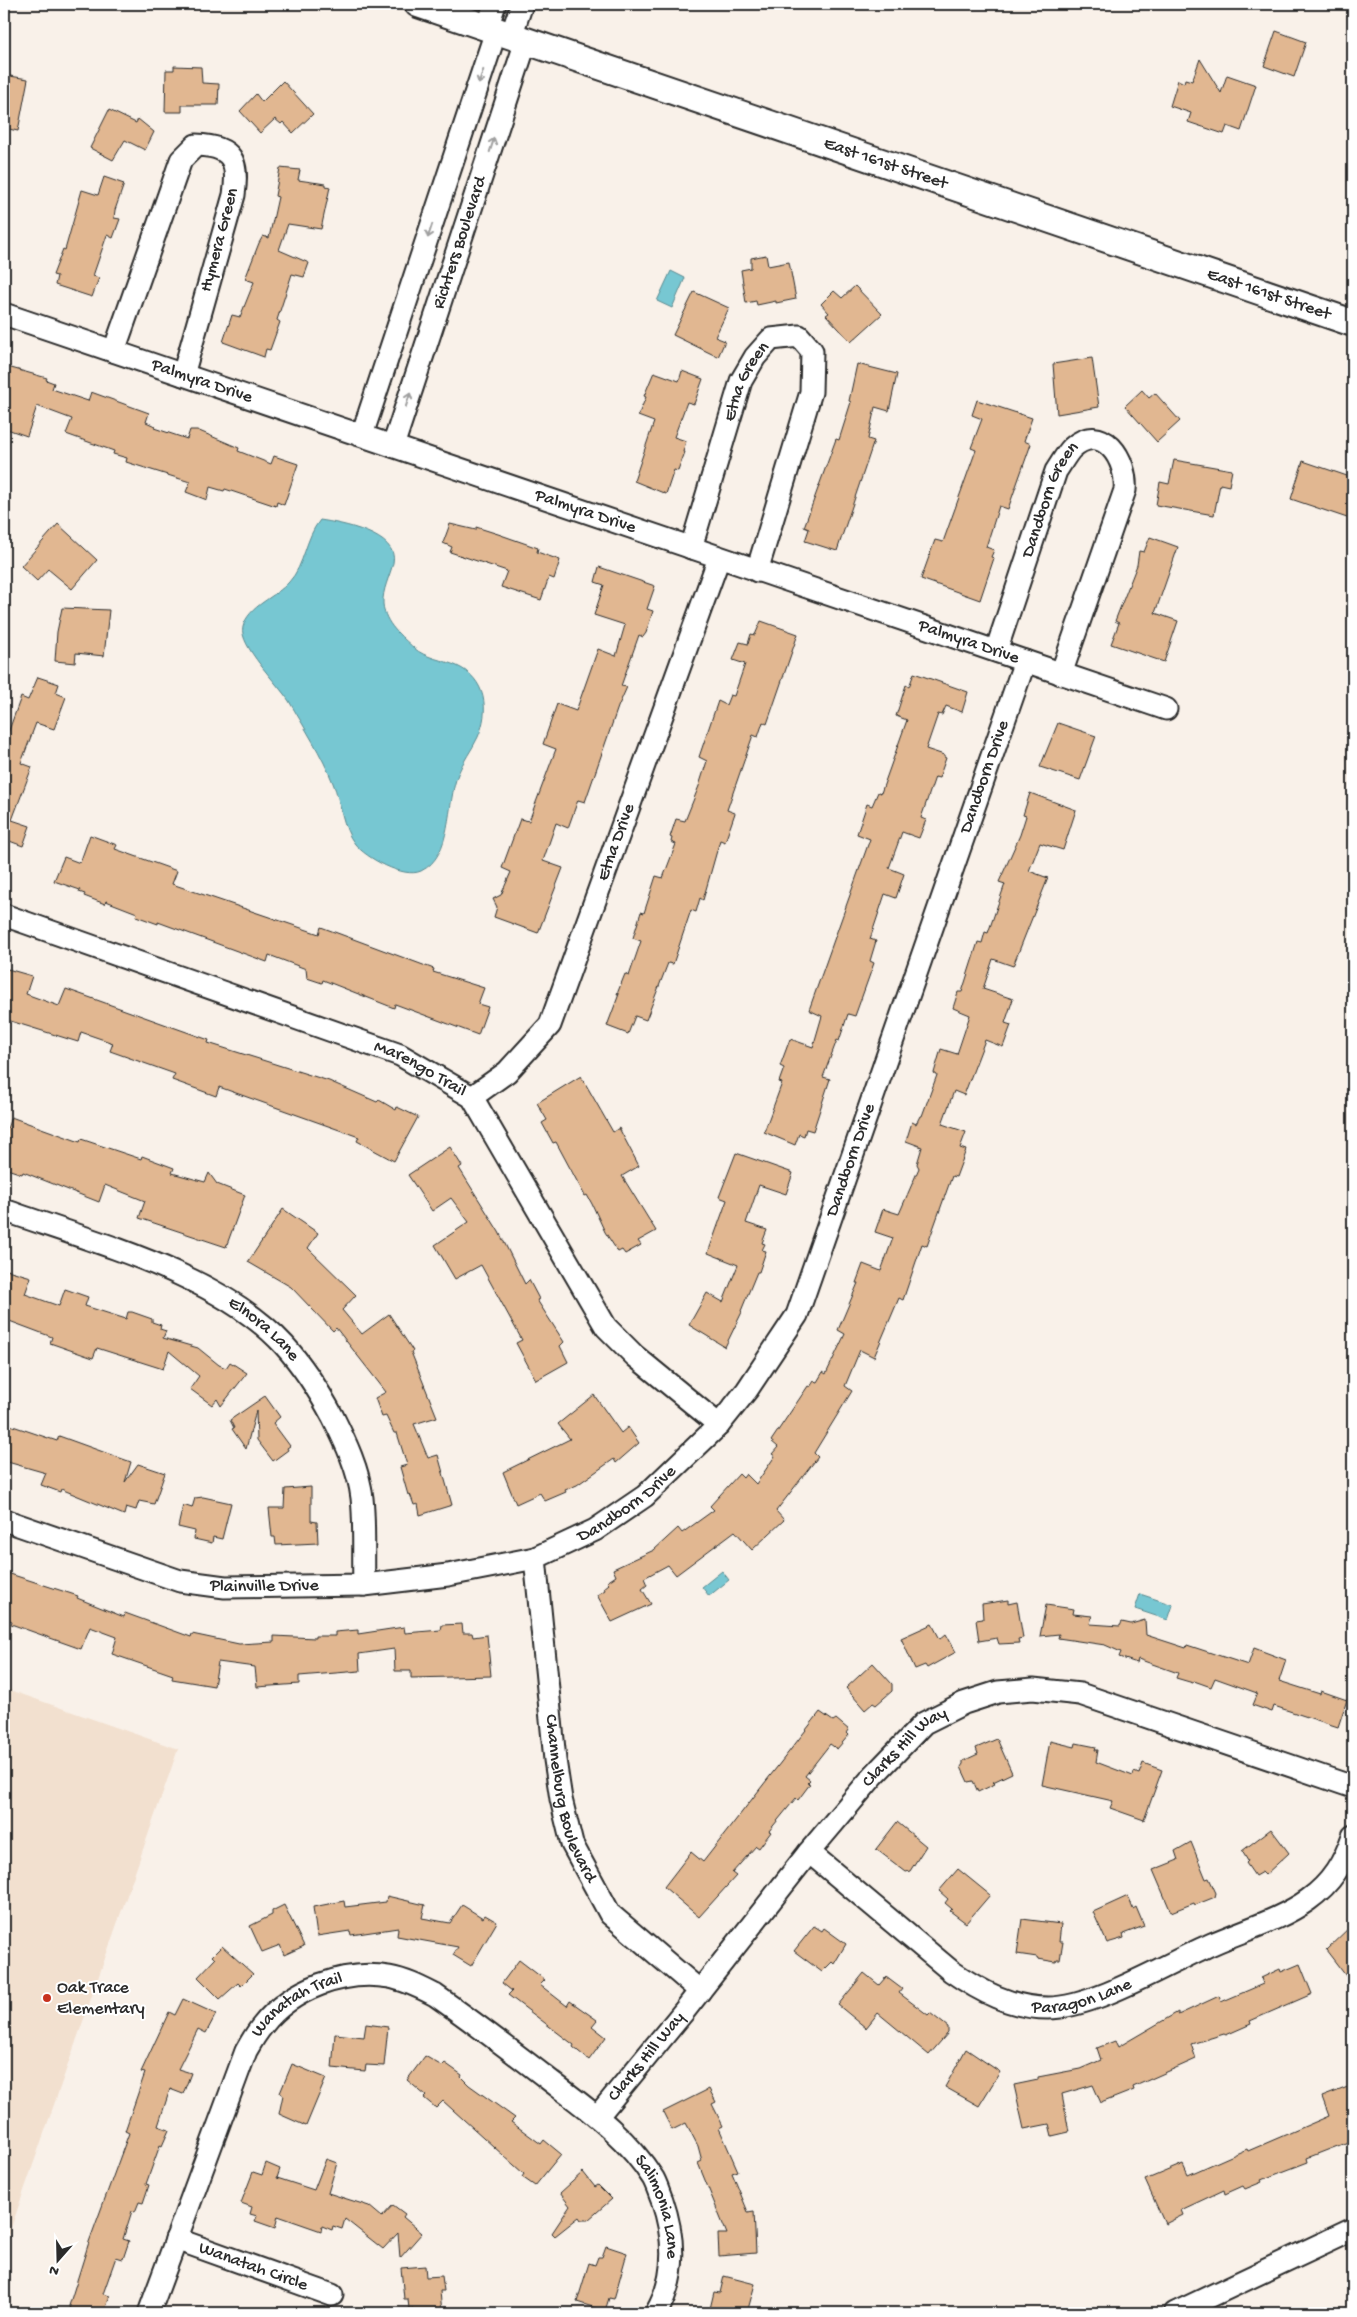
<svg xmlns="http://www.w3.org/2000/svg" width="1357" height="2317" font-family="'Gochi Hand',sans-serif">
<rect width="100%" height="100%" fill="#f9f1e9"/>
<filter id="ink" filterUnits="userSpaceOnUse"><feTurbulence type="fractalNoise" baseFrequency=".02" numOctaves="2"/><feDisplacementMap in="SourceGraphic" scale="10" xChannelSelector="R" yChannelSelector="G"/><feConvolveMatrix kernelMatrix="1 2 1 2 8 2 1 2 1" color-interpolation-filters="sRGB"/></filter>
<g filter="url(#ink)">
<polygon fill="#f2e0cf" points="4,1688 178,1749 4,2248"/>
<g fill="#77c7d2" stroke="#59898f">
<polygon points="671,271 685,278 672,308 657,301"/>
<path d="M320,520C340,523 400,534 393,563C390,576 382,590 383,604C385,624 401,636 414,648C425,658 444,660 457,666C486,679 490,710 478,737C472,750 463,761 458,774C446,803 453,856 421,871C404,879 366,858 355,844C342,828 341,802 333,783C322,755 304,727 289,701C279,685 238,645 243,627C248,606 276,597 289,582C305,565 305,538 320,520Z"/>
<polygon points="722,1571 729,1580 709,1596 702,1587"/>
<polygon points="1140,1594 1173,1605 1168,1620 1135,1609"/>
</g>
<g fill="#e1b791" stroke="#2b2b2b">
<polygon points="1276,31 1306,42 1294,77 1264,66"/>
<polygon points="1200,59 1221,93 1227,75 1256,85 1241,131 1227,126 1224,134 1188,122 1191,113 1170,106 1178,80 1184,83 1185,79 1192,81"/>
<polygon points="174,66 201,67 202,83 219,84 218,105 182,105 182,112 165,112 166,70 174,70"/>
<polygon points="4,75 28,79 18,131 4,128"/>
<polygon points="283,81 313,114 293,133 283,122 281,124 275,119 260,133 240,111 256,94 262,102"/>
<polygon points="109,110 136,123 138,119 154,132 145,150 125,140 113,160 90,148"/>
<polygon points="280,168 300,170 298,180 326,184 326,186 330,187 321,229 288,224 279,250 309,263 304,277 292,274 277,320 280,322 270,350 266,349 264,357 223,342 232,315 240,317 254,282 245,279 259,243 263,236 269,238 278,197 275,196"/>
<polygon points="104,177 124,184 115,210 114,218 120,219 113,238 107,235 95,270 93,276 99,278 92,297 55,285 57,276 53,275 63,249 65,250 82,190 98,195"/>
<polygon points="766,255 768,266 789,262 796,299 776,303 776,301 757,305 756,301 746,303 741,270 751,268 751,258"/>
<polygon points="855,286 882,314 851,342 826,315 829,313 821,304 834,291 842,298"/>
<polygon points="694,292 729,308 715,337 725,341 718,357 673,335"/>
<polygon points="1092,358 1099,407 1057,414 1053,364"/>
<polygon points="857,364 897,374 889,411 875,407 868,439 874,441 837,551 805,541 809,529 804,527 836,439 839,440 851,402 849,401"/>
<polygon points="4,366 47,378 46,380 54,383 52,389 88,401 91,392 149,413 146,422 155,426 154,428 187,439 190,430 197,430 239,448 238,451 271,464 274,456 298,464 284,505 277,502 276,506 225,489 224,491 210,487 207,500 186,492 190,482 126,462 127,458 113,454 114,451 66,434 72,419 37,406 27,436 4,428"/>
<polygon points="682,371 703,379 694,404 687,402 674,437 686,441 683,452 685,452 678,471 674,470 666,494 634,481 654,422 638,416 646,397 644,396 654,372 679,381"/>
<polygon points="1142,390 1149,398 1155,393 1180,421 1157,442 1125,406"/>
<polygon points="977,400 1032,418 1024,441 1031,444 1008,509 999,506 986,547 994,550 991,557 994,558 980,600 921,579 935,540 943,542 976,450 971,448 982,419 972,415"/>
<polygon points="1174,460 1232,470 1229,486 1220,484 1214,515 1156,505 1160,482 1169,484"/>
<polygon points="1303,461 1353,478 1353,520 1291,499"/>
<polygon points="58,524 97,560 72,589 48,569 37,581 21,566"/>
<polygon points="450,524 476,530 476,527 498,534 538,548 537,552 560,560 554,579 549,577 541,600 501,587 507,571 450,552 452,547 443,543"/>
<polygon points="1150,537 1178,547 1155,613 1178,621 1164,662 1111,644 1119,623 1115,621 1137,565 1139,551 1144,552"/>
<polygon points="599,567 655,586 647,609 653,611 646,633 643,637 639,635 621,686 627,687 618,707 585,802 578,800 568,828 556,823 543,861 563,868 538,933 494,917 497,907 493,899 501,895 511,872 502,868 520,819 529,821 556,749 543,744 557,704 576,711 598,649 616,656 625,625 594,615 604,585 595,582"/>
<polygon points="62,608 109,610 104,656 76,653 75,663 55,661 57,632"/>
<polygon points="761,621 798,634 767,724 763,722 758,737 753,735 727,810 735,813 725,842 720,840 703,900 700,898 696,912 691,910 673,964 668,963 646,1020 635,1016 628,1034 607,1026 619,994 617,994 625,974 629,976 641,941 633,938 641,912 644,913 656,876 663,878 676,844 671,842 672,838 670,837 676,819 685,821 699,786 707,761 699,757 718,701 726,705 730,695 734,696 745,664 733,660 740,642 748,644 751,634 755,635"/>
<polygon points="914,673 968,692 962,712 946,706 942,715 938,714 926,749 944,755 944,757 946,758 939,778 935,777 921,818 926,820 919,838 902,832 889,868 904,874 896,898 885,894 870,939 876,941 870,961 874,963 855,1016 848,1014 839,1041 837,1040 823,1077 830,1079 813,1131 806,1129 804,1136 799,1134 795,1145 764,1132 782,1083 779,1082 784,1068 780,1066 790,1039 813,1047 822,1016 809,1010 870,839 857,834 867,804 872,806 878,792 881,793 907,720 896,716 906,685 909,687"/>
<polygon points="38,677 59,684 56,693 66,697 54,729 36,723 21,763 32,767 12,820 30,826 23,846 4,839 4,744 21,697 28,700"/>
<polygon points="1058,723 1096,736 1080,780 1040,767"/>
<polygon points="1030,793 1076,810 1063,850 1040,843 1029,871 1048,878 1013,966 993,959 983,989 1013,999 1005,1023 1011,1025 1003,1047 985,1040 964,1095 954,1091 942,1124 966,1132 960,1148 966,1150 956,1177 952,1176 927,1246 922,1244 903,1300 899,1298 874,1357 860,1350 845,1386 852,1391 814,1453 818,1457 776,1511 784,1520 752,1550 735,1531 676,1575 668,1565 644,1578 647,1585 642,1589 651,1604 612,1622 597,1595 605,1590 604,1588 609,1584 607,1582 616,1576 613,1569 654,1550 678,1528 682,1533 714,1510 710,1506 739,1474 743,1478 746,1474 756,1484 775,1456 772,1454 778,1447 771,1441 808,1386 810,1387 814,1381 817,1382 823,1372 826,1374 845,1334 838,1330 858,1283 856,1283 863,1264 881,1271 893,1238 875,1232 883,1209 899,1214 919,1168 917,1164 922,1147 906,1141 912,1122 916,1124 920,1116 922,1116 937,1075 934,1073 941,1049 957,1054 970,1015 953,1008 958,992 962,992 978,942 982,943 985,932 988,933 1005,884 999,882 1020,835 1026,816 1023,815"/>
<polygon points="90,835 117,845 115,849 177,871 172,884 319,934 321,927 434,969 433,972 484,988 478,1004 488,1007 478,1035 395,1004 394,1008 323,980 322,983 307,978 306,969 269,955 267,962 158,922 158,924 136,916 137,913 106,901 105,904 84,896 85,894 79,892 80,890 54,881 64,857 80,863"/>
<polygon points="4,968 32,976 26,994 59,1006 66,989 209,1040 208,1043 329,1081 377,1102 379,1100 396,1110 397,1107 418,1117 394,1161 357,1141 359,1137 219,1087 216,1096 172,1080 175,1074 110,1051 113,1043 81,1032 78,1042 4,1019"/>
<polygon points="581,1076 613,1132 619,1128 639,1166 622,1176 656,1231 638,1241 641,1245 625,1254 622,1250 618,1252 605,1232 592,1204 587,1195 585,1196 556,1142 553,1143 542,1123 547,1120 537,1103"/>
<polygon points="11,1117 80,1142 81,1139 141,1159 142,1156 174,1168 172,1173 205,1182 209,1173 217,1184 245,1195 226,1247 139,1218 145,1201 105,1185 99,1202 23,1172 22,1174 4,1168 4,1138"/>
<polygon points="450,1147 462,1166 459,1168 499,1232 525,1284 529,1280 539,1299 537,1300 564,1342 560,1346 568,1362 536,1380 516,1343 522,1340 481,1265 455,1279 435,1245 469,1222 451,1198 432,1211 408,1175"/>
<polygon points="736,1153 793,1173 786,1194 759,1185 746,1223 767,1230 762,1243 765,1244 762,1250 766,1251 759,1272 757,1272 741,1311 742,1312 725,1347 689,1325 707,1293 723,1302 738,1265 708,1253 727,1200 719,1197"/>
<polygon points="283,1209 318,1233 308,1248 356,1295 342,1310 362,1334 389,1314 413,1351 411,1352 437,1417 414,1424 428,1458 438,1455 452,1505 420,1515 418,1504 414,1505 410,1494 408,1495 400,1467 407,1465 397,1433 394,1433 386,1416 382,1417 375,1398 386,1392 336,1328 333,1331 291,1287 248,1262"/>
<polygon points="4,1269 31,1277 25,1294 59,1306 65,1289 88,1297 85,1306 126,1319 128,1312 132,1312 152,1319 152,1322 161,1325 160,1329 166,1331 163,1338 198,1348 219,1365 226,1368 230,1362 247,1373 221,1406 217,1399 212,1405 190,1389 199,1376 169,1351 163,1369 97,1348 93,1358 50,1343 52,1337 4,1319"/>
<polygon points="594,1395 621,1433 628,1427 639,1443 616,1463 614,1459 577,1485 565,1490 566,1492 545,1501 540,1493 516,1504 503,1472 570,1439 558,1424"/>
<polygon points="265,1396 280,1417 273,1423 290,1446 287,1448 288,1450 273,1461 257,1440 256,1411 246,1449 232,1429 234,1428 230,1420"/>
<polygon points="4,1423 57,1441 59,1436 131,1462 125,1482 138,1464 165,1473 154,1504 139,1501 136,1510 126,1507 124,1515 61,1489 60,1492 41,1485 46,1473 4,1461"/>
<polygon points="311,1487 311,1521 317,1522 318,1543 276,1545 275,1537 272,1537 269,1508 284,1508 285,1489"/>
<polygon points="203,1497 231,1503 222,1539 213,1537 212,1543 194,1539 195,1531 178,1527 183,1505 192,1508 195,1498"/>
<polygon points="4,1572 78,1596 77,1598 124,1617 125,1613 191,1637 192,1634 239,1644 274,1642 274,1636 315,1638 315,1636 335,1636 335,1632 358,1630 358,1634 404,1627 405,1633 441,1630 442,1625 462,1624 463,1633 472,1633 473,1637 487,1635 491,1676 411,1678 411,1671 395,1671 394,1649 359,1654 360,1671 299,1676 299,1684 257,1687 255,1667 218,1662 214,1686 172,1679 173,1675 112,1654 117,1637 90,1627 81,1649 11,1624 12,1621 4,1618"/>
<polygon points="1008,1600 1008,1604 1017,1602 1023,1638 1018,1639 1019,1643 999,1644 997,1638 979,1641 976,1620 983,1619 982,1604"/>
<polygon points="1046,1605 1074,1609 1073,1614 1092,1616 1090,1624 1120,1626 1122,1622 1131,1624 1145,1620 1146,1635 1186,1648 1187,1645 1248,1665 1254,1648 1286,1660 1279,1681 1320,1694 1321,1691 1347,1700 1338,1727 1274,1706 1272,1712 1252,1705 1257,1693 1215,1678 1211,1687 1194,1681 1193,1683 1176,1678 1178,1673 1138,1659 1137,1663 1119,1657 1121,1652 1105,1645 1058,1638 1059,1634 1040,1636"/>
<polygon points="932,1624 940,1639 946,1634 956,1652 927,1668 925,1665 915,1669 901,1638"/>
<polygon points="873,1663 892,1684 892,1691 876,1705 873,1703 865,1710 846,1688"/>
<polygon points="820,1712 833,1721 836,1719 849,1730 847,1733 849,1735 837,1749 830,1744 805,1776 810,1780 807,1783 810,1784 798,1800 796,1798 769,1831 771,1832 759,1848 756,1846 732,1873 736,1876 699,1917 664,1887 691,1852 703,1862"/>
<polygon points="997,1739 1012,1773 993,1782 995,1784 978,1792 973,1781 968,1782 961,1767 963,1764 963,1761 978,1754 976,1748"/>
<polygon points="1050,1741 1075,1747 1076,1743 1096,1747 1095,1750 1098,1750 1096,1762 1133,1776 1134,1772 1139,1774 1143,1763 1162,1770 1144,1820 1110,1808 1113,1801 1042,1785"/>
<polygon points="897,1822 926,1846 910,1871 906,1872 876,1849"/>
<polygon points="1271,1829 1289,1853 1265,1875 1262,1872 1255,1876 1246,1863 1248,1861 1242,1851"/>
<polygon points="1191,1842 1206,1879 1209,1878 1216,1893 1215,1897 1195,1905 1194,1903 1171,1912 1153,1870 1178,1860 1175,1851"/>
<polygon points="958,1869 990,1895 966,1923 950,1911 952,1909 945,1903 948,1899 939,1891"/>
<polygon points="387,1896 425,1905 422,1918 450,1923 462,1905 483,1918 485,1915 497,1922 471,1966 453,1955 458,1947 397,1936 398,1928 351,1935 350,1931 317,1936 313,1907 344,1901 345,1907 386,1902"/>
<polygon points="1128,1896 1133,1909 1136,1907 1144,1926 1123,1934 1124,1938 1107,1943 1093,1912"/>
<polygon points="284,1905 304,1946 284,1955 280,1945 262,1952 250,1926 272,1915 272,1911"/>
<polygon points="1022,1919 1061,1924 1059,1942 1063,1942 1060,1960 1057,1960 1056,1962 1038,1959 1037,1957 1017,1954"/>
<polygon points="1353,1924 1353,1985 1326,1950"/>
<polygon points="814,1926 822,1931 824,1928 846,1944 834,1964 832,1962 822,1972 794,1951"/>
<polygon points="222,1946 253,1974 241,1986 238,1983 220,1999 198,1977 215,1959 212,1956"/>
<polygon points="519,1960 545,1980 540,1985 567,2006 570,2001 597,2020 592,2026 606,2037 589,2060 573,2047 574,2045 508,1995 512,1991 502,1983"/>
<polygon points="1300,1964 1312,1994 1250,2021 1251,2024 1226,2035 1224,2034 1191,2044 1196,2059 1133,2087 1134,2090 1101,2103 1093,2085 1062,2094 1069,2132 1052,2136 1049,2124 1024,2129 1014,2085 1038,2080 1038,2077 1080,2069 1101,2060 1097,2048 1115,2041 1118,2047 1178,2012 1178,2015 1219,1996 1221,2002 1263,1984 1261,1978 1280,1969 1281,1972"/>
<polygon points="864,1973 879,1985 886,1977 902,1989 899,1993 928,2015 930,2013 948,2027 948,2033 929,2055 878,2013 866,2028 838,2005"/>
<polygon points="183,1999 216,2014 206,2033 198,2029 178,2069 191,2073 183,2094 170,2089 158,2126 169,2130 162,2146 160,2145 146,2184 149,2185 143,2203 139,2202 135,2212 132,2211 123,2239 129,2241 123,2259 116,2257 103,2294 110,2296 104,2313 69,2313 71,2306 69,2306 89,2242 129,2133 125,2131 145,2073 141,2072 169,2012 175,2015"/>
<polygon points="366,2024 388,2027 384,2066 366,2065 365,2071 332,2068 335,2034 364,2037"/>
<polygon points="966,2049 1000,2072 979,2106 945,2087"/>
<polygon points="425,2056 442,2066 445,2063 462,2075 461,2077 469,2085 515,2118 511,2122 541,2144 544,2140 561,2154 535,2186 522,2177 524,2174 443,2101 436,2108 424,2098 426,2096 407,2080"/>
<polygon points="292,2064 326,2078 306,2126 279,2114 283,2095 280,2093"/>
<polygon points="1353,2085 1353,2140 1307,2158 1308,2162 1261,2180 1262,2182 1245,2189 1243,2186 1225,2194 1224,2190 1181,2210 1183,2215 1165,2224 1145,2180 1183,2164 1188,2175 1247,2149 1248,2151 1329,2116 1322,2097"/>
<polygon points="709,2089 716,2102 712,2104 723,2126 719,2128 738,2171 732,2173 748,2212 754,2211 756,2253 719,2256 718,2234 727,2234 698,2163 702,2161 698,2146 686,2123 672,2130 663,2112"/>
<polygon points="326,2159 337,2163 328,2193 369,2206 382,2217 393,2205 405,2214 403,2217 422,2233 400,2258 398,2233 383,2249 345,2219 342,2229 333,2226 332,2230 322,2226 321,2231 278,2216 275,2228 255,2221 257,2216 250,2214 252,2207 241,2203 253,2172 262,2175 266,2163 280,2169 277,2178 314,2190"/>
<polygon points="583,2172 595,2187 598,2185 612,2199 588,2220 581,2220 579,2217 555,2236 552,2233 570,2206 560,2193"/>
<polygon points="606,2246 627,2253 614,2299 609,2298 605,2311 577,2302 589,2263 595,2265 598,2257 602,2257"/>
<polygon points="425,2266 426,2277 442,2276 444,2291 440,2291 442,2313 413,2313 413,2308 409,2309 408,2299 404,2299 401,2268"/>
<polygon points="724,2276 755,2284 747,2313 709,2313 714,2292 720,2293"/>
</g>
<g fill="none" stroke-linecap="round" stroke-linejoin="round">
<g stroke="#2b2b2b" stroke-width="25">
<g id="minor">
<polyline points="487,28 495,4"/>
<polyline points="511,36 522,4"/>
<path id="s1" d="M4,314L1166,709"/>
<path d="M114,351L181,160L196,145C233,146 239,161 234,195L183,375"/>
<polyline points="362,435 496,31"/>
<path id="s2" d="M393,446L526,41"/>
<path id="s3" d="M691,548L741,381L755,357L771,339L799,336L812,351L811,392L757,571"/>
<path id="s4" d="M996,651L1056,471C1061,464 1066,454 1072,448C1102,420 1128,460 1125,490L1061,674"/>
<path id="s5" d="M4,915L400,1055L472,1097L606,1327L635,1356L719,1425"/>
<path id="s6" d="M472,1097L507,1072L550,1025L719,558"/>
<path id="s7" d="M4,1210C93,1242 219,1274 284,1345C304,1367 319,1391 333,1417C345,1441 359,1470 362,1498C365,1526 363,1556 364,1585"/>
<path id="s8" d="M4,1520L180,1581L225,1587L364,1585L448,1575L535,1558L595,1530L645,1496L719,1425L747,1390L797,1315L1025,661"/>
<path id="s9" d="M535,1558L555,1760L561,1799L572,1844L610,1914L700,1991"/>
<path id="s10" d="M809,1852L951,1971C980,1991 1011,2008 1048,2008C1095,2008 1168,1963 1212,1944C1244,1930 1280,1920 1308,1900C1332,1883 1344,1862 1353,1836"/>
<path id="s11" d="M597,2117L685,2010L809,1852L874,1775L924,1723L964,1703L998,1692L1033,1689L1080,1694L1353,1787"/>
<path id="s12" d="M176,2239L332,2295"/>
<path id="s13" d="M149,2313L246,2051C251,2042 256,2033 263,2025C291,1989 345,1969 389,1977C406,1980 421,1988 435,1995C475,2023 513,2052 552,2082C589,2110 628,2138 653,2178C657,2185 659,2193 662,2200C675,2238 677,2277 656,2313"/>
<polyline points="1175,2313 1353,2229"/>
</g>
</g>
<g stroke="#2b2b2b" stroke-width="30">
<g id="tertiary">
<path id="s14" d="M418,4L1353,323"/>
</g>
</g>
<use href="#minor" stroke="#fff" stroke-width="21"/>
<use href="#tertiary" stroke="#fff" stroke-width="26"/>
</g>
<defs><path id="oneway-shaft" d="M-6 0H5M1.5-3L5.5 0L1.5 3" fill="none" stroke-width="1.6" stroke-linecap="round" stroke-linejoin="round" transform="scale(1.25)"/></defs>
<g stroke="#a0a0a0">
<use href="#oneway-shaft" transform="translate(481 77) rotate(108)"/>
<use href="#oneway-shaft" transform="translate(492 145) rotate(-72)"/>
<use href="#oneway-shaft" transform="translate(430 231) rotate(108)"/>
<use href="#oneway-shaft" transform="translate(408 400) rotate(-72)"/>
</g>
</g>
<circle fill="#c8321e" stroke="#fff" stroke-width="2" cx="47" cy="1998" r="5"/>
<g text-anchor="middle" dominant-baseline="central" stroke-width="4" stroke-linejoin="round" paint-order="stroke">
<g font-size="18" fill="#2b2b2b" stroke="#fff">
<text stroke="none"><textPath href="#s14" startOffset="494">East 161st Street</textPath></text>
<text transform="translate(220 240) rotate(-75)">Hymera Green</text>
<text stroke="none"><textPath href="#s2" startOffset="214">Richters Boulevard</textPath></text>
<text stroke="none"><textPath href="#s14" startOffset="899">East 161st Street</textPath></text>
<text stroke="none"><textPath href="#s1" startOffset="209">Palmyra Drive</textPath></text>
<text stroke="none"><textPath href="#s3" startOffset="176">Etna Green</textPath></text>
<text stroke="none"><textPath href="#s4" startOffset="161">Dandborn Green</textPath></text>
<text stroke="none"><textPath href="#s1" startOffset="614">Palmyra Drive</textPath></text>
<text stroke="none"><textPath href="#s1" startOffset="1019">Palmyra Drive</textPath></text>
<text stroke="none"><textPath href="#s8" startOffset="1478">Dandborn Drive</textPath></text>
<text stroke="none"><textPath href="#s6" startOffset="301">Etna Drive</textPath></text>
<text stroke="none"><textPath href="#s5" startOffset="444">Marengo Trail</textPath></text>
<text stroke="none"><textPath href="#s8" startOffset="1072">Dandborn Drive</textPath></text>
<text stroke="none"><textPath href="#s7" startOffset="288">Elnora Lane</textPath></text>
<text stroke="none"><textPath href="#s8" startOffset="651">Dandborn Drive</textPath></text>
<text stroke="none"><textPath href="#s8" startOffset="271">Plainville Drive</textPath></text>
<text stroke="none"><textPath href="#s11" startOffset="482">Clarks Hill Way</textPath></text>
<text stroke="none"><textPath href="#s9" startOffset="244">Channelburg Boulevard</textPath></text>
<text stroke="none"><textPath href="#s10" startOffset="326">Paragon Lane</textPath></text>
<text stroke="none"><textPath href="#s13" startOffset="351">Wanatah Trail</textPath></text>
<text stroke="none"><textPath href="#s11" startOffset="78">Clarks Hill Way</textPath></text>
<text stroke="none"><textPath href="#s13" startOffset="816">Salimonia Lane</textPath></text>
<text stroke="none"><textPath href="#s12" startOffset="82">Wanatah Circle</textPath></text>
</g>
<g font-size="18" fill="#2b2b2b" stroke="#fff" text-anchor="start">
<text x="57" y="1988">Oak Trace<tspan x="57" dy="21">Elementary</tspan></text>
</g>
</g>
<rect width="1357" height="2317" fill="none" stroke="#fff" stroke-width="20"/>
<rect x="10" y="10" width="1337" height="2297" fill="none" stroke="#2b2b2b" stroke-width="2" filter="url(#ink)"/>
<g transform="translate(58 2260) rotate(200)" stroke="#ffffff" stroke-width="4" paint-order="stroke">
<path d="M0-4L9 19L0 12L-9 19Z" fill="#2b2b2b"/>
<text y="-8" font-size="14" font-weight="bold" text-anchor="middle" fill="#2b2b2b">N</text>
</g>
</svg>
